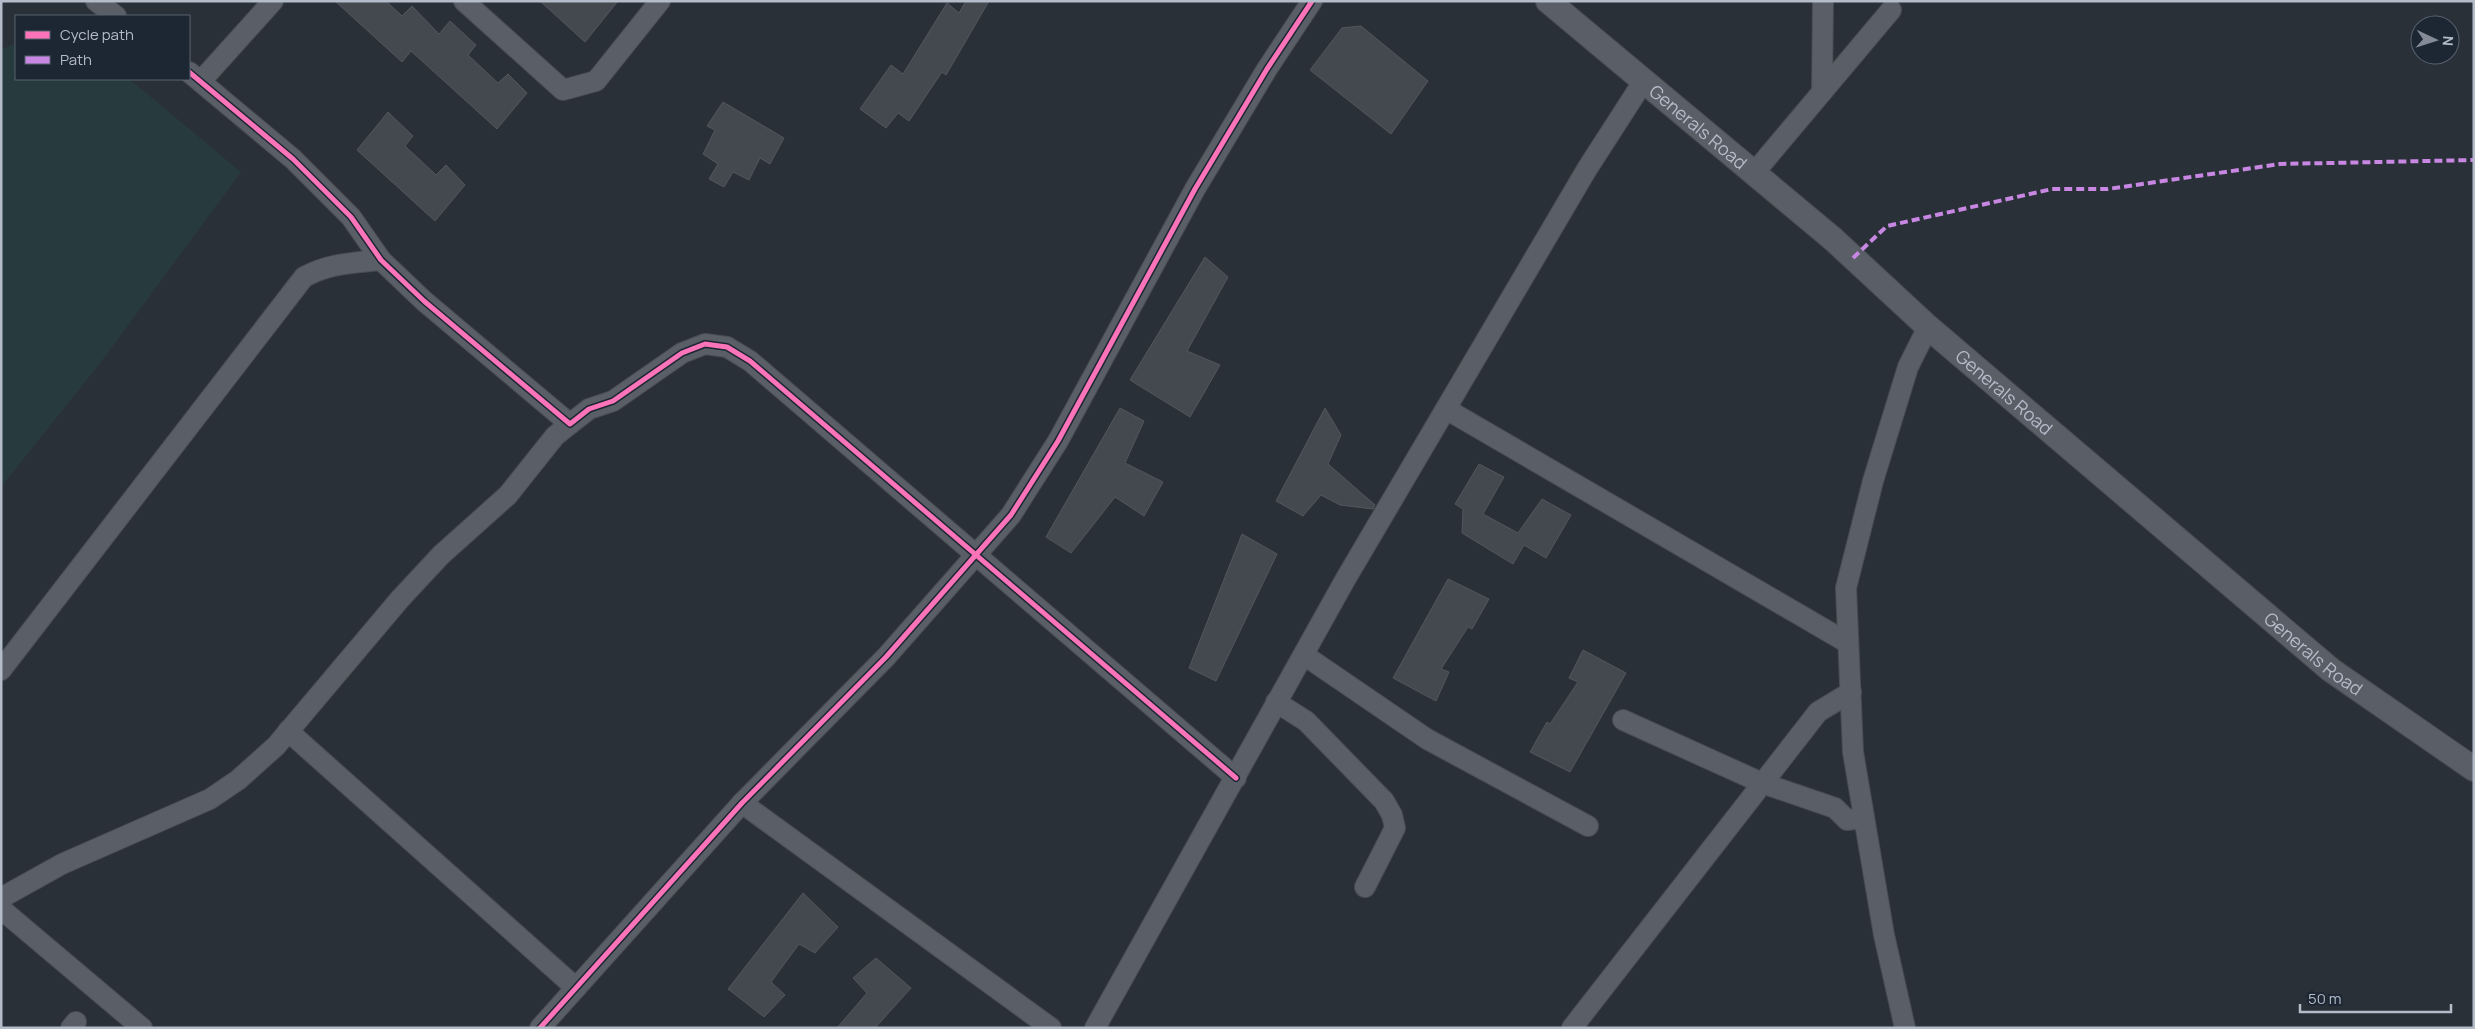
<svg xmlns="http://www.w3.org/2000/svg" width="2475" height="1029" font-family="Manrope,sans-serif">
<rect width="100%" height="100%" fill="#2a3038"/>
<polygon fill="#273a3e" points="16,44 16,79 129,79 241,172 101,362 1,487 1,49"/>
<g fill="#444950" stroke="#52575f">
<polygon points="335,1 386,1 402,16 412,6 439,34 450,21 476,45 468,55 498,83 508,74 527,93 497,129 411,51 402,62"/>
<polygon points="540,1 618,1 585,42"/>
<polygon points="966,1 989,1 946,75 942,72 909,121 898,113 886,128 860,109 891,65 903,74 947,3 959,13"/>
<polygon points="1361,26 1428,81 1391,134 1310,70 1342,28"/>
<polygon points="723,102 784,138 770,164 760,158 749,180 733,172 724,187 709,179 718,164 703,154 715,130 707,126"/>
<polygon points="388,112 413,136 405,146 436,175 446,165 465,185 435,221 357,150"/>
<polygon points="1205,257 1228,277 1187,351 1220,365 1190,417 1130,380"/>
<polygon points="1120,408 1144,421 1125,463 1163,482 1144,516 1115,497 1071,553 1046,537"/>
<polygon points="1325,408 1341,435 1328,464 1375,505 1373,509 1340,505 1321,495 1303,516 1276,501"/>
<polygon points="1479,464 1504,477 1483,514 1518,533 1542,499 1571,515 1546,558 1524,545 1513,564 1462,533 1463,509 1455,504"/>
<polygon points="1242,534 1277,554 1216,681 1189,668"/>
<polygon points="1448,579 1489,599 1472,629 1468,627 1441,669 1449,672 1436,701 1393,678"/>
<polygon points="1583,650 1626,673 1570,772 1530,752 1547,722 1550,724 1578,682 1569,678"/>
<polygon points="803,893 838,927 815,953 799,944 771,982 785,995 764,1017 728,989"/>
<polygon points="876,958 911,988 875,1028 837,1028 867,993 853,978"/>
</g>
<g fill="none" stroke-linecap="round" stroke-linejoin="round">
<g stroke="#484c53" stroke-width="22">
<g id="minor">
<polyline points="96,1 116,16"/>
<polyline points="464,1 563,90 596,81 660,1"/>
<polyline points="189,72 293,159 351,217 381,260 424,301 570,424 589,409 613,401 682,353 705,344 727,347 750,361 1236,778"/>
<polyline points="201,81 273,1"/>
<polyline points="1822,92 1823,1"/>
<polyline points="1754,173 1891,10"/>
<polyline points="1446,409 1848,643"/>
<polyline points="1304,655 1427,739 1588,826"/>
<path d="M1,670L304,277C330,263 352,263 381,260"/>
<polyline points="1276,702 1306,721 1384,801 1392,815 1395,828 1365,887"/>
<polyline points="1623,720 1762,783 1835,808 1847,820 1864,818"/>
<polyline points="288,731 576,988"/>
<polyline points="742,803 1051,1028"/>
<polyline points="1,898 62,864 210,799 238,780 276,746 400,599 441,555 508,495 555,436 570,424"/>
<polyline points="1,909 142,1028"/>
<polyline points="71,1028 76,1022"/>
<polyline points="540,1028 742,803 886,657 1011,515 1058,441 1195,189 1267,69 1312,1"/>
<polyline points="1095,1028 1345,580 1587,169 1643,82"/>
<polyline points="1572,1028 1818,712 1851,692"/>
<polyline points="1905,1028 1884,935 1853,752 1846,588 1873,481 1908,367 1928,327"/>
</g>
</g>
<g stroke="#484c53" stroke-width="26">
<g id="tertiary">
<path id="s1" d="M1548,1L1833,239L1928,327L2331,670L2474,769"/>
</g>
</g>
<use href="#minor" stroke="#5a5e66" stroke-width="20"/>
<use href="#tertiary" stroke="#5a5e66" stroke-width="24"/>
<polyline stroke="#c787e3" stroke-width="4" stroke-dasharray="8 4" stroke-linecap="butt" points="1853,258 1887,226 2052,189 2108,189 2280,164 2474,160"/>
<g stroke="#1d2633" stroke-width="8">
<g id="cycleway">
<polyline points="189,72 293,159 351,217 381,260 424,301 570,424 589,409 613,401 682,353 705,344 727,347 750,361 1236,778"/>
<polyline points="540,1028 742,803 886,657 1011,515 1058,441 1195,189 1267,69 1312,1"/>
</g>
</g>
<use href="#cycleway" stroke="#fb73b8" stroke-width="5"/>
</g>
<g text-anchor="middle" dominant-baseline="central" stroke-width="4.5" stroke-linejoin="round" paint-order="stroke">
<g font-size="18" fill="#b4bcc9" stroke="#1d2633">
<text stroke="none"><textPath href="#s1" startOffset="196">Generals Road</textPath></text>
<text stroke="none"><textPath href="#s1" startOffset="601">Generals Road</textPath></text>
<text stroke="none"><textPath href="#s1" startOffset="1006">Generals Road</textPath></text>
</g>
</g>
<rect width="2475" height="1029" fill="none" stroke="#b4bcc9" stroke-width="5"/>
<rect x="15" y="15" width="175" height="65" fill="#1d2633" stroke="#59626f"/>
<rect x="25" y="31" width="25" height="8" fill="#fb73b8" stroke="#59626f"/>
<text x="60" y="40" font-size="15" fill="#b4bcc9">Cycle path</text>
<rect x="25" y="56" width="25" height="8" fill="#c787e3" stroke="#59626f"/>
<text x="60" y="65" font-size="15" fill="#b4bcc9">Path</text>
<g transform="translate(2435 40) rotate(94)"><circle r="24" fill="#1d2633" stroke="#59626f"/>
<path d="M0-4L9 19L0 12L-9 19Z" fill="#848b96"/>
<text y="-8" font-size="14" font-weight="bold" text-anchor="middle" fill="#b4bcc9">N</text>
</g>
<path d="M2300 1004v8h151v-8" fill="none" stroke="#b4bcc9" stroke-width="2.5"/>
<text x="2308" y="1004" font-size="15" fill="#b4bcc9" stroke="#1d2633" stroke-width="4" paint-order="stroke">50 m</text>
</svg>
